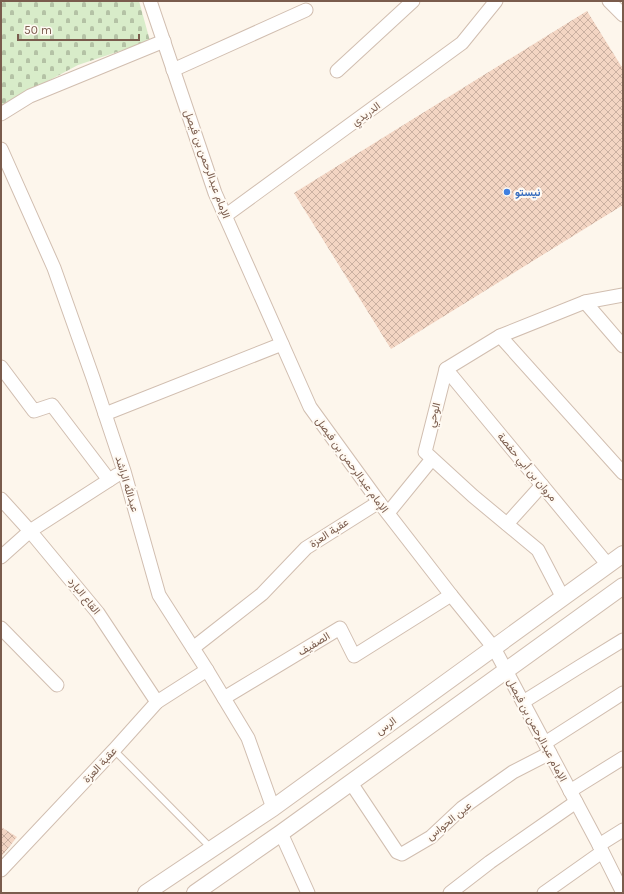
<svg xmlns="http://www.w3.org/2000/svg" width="624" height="894" font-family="Karla,Vazirmatn,sans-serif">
<defs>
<pattern id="cemetery-stones" width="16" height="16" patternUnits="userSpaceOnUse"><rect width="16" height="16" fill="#d8ecc9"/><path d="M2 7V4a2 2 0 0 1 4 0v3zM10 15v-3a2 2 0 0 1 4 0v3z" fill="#b4c2a5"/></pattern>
<pattern id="building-cross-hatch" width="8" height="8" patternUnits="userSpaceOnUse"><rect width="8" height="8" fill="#f3d5c3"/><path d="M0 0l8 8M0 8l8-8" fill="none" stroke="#cab0a1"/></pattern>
</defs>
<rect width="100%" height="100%" fill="#fdf6ec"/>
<polygon fill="url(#cemetery-stones)" points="1,1 139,1 150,41 78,65 1,106"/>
<g fill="url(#building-cross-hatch)">
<polygon points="587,11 623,69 623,205 391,349 294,193"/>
<polygon points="1,827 17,837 1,857"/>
</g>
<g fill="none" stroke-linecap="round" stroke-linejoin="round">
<g stroke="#d1beb0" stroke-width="8">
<polyline id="service" points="114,750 211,848"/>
</g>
<g stroke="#d1beb0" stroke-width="15">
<g id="minor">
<polyline points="150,1 215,193 310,407 379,502 451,595 494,648 599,845 623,893"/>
<polyline points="609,1 623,15"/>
<polyline points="173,70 306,10"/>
<polyline points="337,71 413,1"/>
<polyline points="1,114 30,96 164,41"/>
<polyline points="1,149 54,268 93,378 124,471 159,595 207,670 248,738 273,808"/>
<polyline points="225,216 462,43 496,1"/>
<polyline points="585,302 623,346"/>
<polyline points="500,336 623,473"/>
<polyline points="1,367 34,411 52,405 109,480"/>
<polyline points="446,369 608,565"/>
<polyline points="105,414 282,344"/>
<polyline points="1,499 30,531 98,613 157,702"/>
<polyline points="388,513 432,459"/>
<polyline points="507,524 542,485"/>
<polyline points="1,557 30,531 117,475"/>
<polyline points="563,598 538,550 473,496 425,452 446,369 500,336 585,302 623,295"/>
<polyline points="1,628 57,685"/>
<polyline points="193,648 262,594 306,548 379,502"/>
<polyline points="224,698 340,628 354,656 451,595"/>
<polyline points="523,702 579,667 623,640"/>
<polyline points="545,743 623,693"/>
<polyline points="351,783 397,852 402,854 431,837 462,808 513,772 550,753"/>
<polyline points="570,791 623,758"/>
<polyline points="281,833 308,893"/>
<polyline points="599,845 623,830"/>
<polyline points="1,870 114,750 157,702 207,670"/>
<polyline points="450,893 490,862 576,802"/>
<polyline points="544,893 602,852"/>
</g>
</g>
<g stroke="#d1beb0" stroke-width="18">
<g id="tertiary">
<polyline points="146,893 273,808 623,554"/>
<polyline points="195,893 281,833 623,586"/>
</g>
</g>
<use href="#service" stroke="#fff" stroke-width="6"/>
<use href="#minor" stroke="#fff" stroke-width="13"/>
<use href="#tertiary" stroke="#fff" stroke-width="16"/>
</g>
<circle fill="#3f7fe0" stroke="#fffaf3" stroke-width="1.5" cx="507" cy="192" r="4"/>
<g text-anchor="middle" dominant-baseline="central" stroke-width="4" stroke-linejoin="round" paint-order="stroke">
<g font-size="11" fill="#7a5c4d" stroke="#fffaf3">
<text transform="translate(366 114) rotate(-36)">الدريدي</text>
<text transform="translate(207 164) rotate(70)">الإمام عبدالرحمن بن فيصل</text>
<text transform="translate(434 415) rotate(-76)">الوحي</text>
<text transform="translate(352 465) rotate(54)">الإمام عبدالرحمن بن فيصل</text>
<text transform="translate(527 467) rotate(50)">مروان بن أبي حفصة</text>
<text transform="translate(127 484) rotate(73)">عبدالله الراشد</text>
<text transform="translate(329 533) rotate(-33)">عقبة العزة</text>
<text transform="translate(84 596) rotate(51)">القاع البارد</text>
<text transform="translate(314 644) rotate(-31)">الصفيف</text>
<text transform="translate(386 726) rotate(-36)">الرس</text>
<text transform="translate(537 730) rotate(62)">الإمام عبدالرحمن بن فيصل</text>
<text transform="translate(100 765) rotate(-47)">عقبة العزة</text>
<text transform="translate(449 821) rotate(-39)">عين الحواس</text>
</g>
<g font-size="11" font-weight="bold" fill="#366cbe" stroke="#fffaf3" text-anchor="start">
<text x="515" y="192">نيستو</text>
</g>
</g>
<rect width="624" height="894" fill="none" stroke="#7a5c4d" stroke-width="4"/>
<path d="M18 34v6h121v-6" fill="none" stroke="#7a5c4d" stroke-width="2"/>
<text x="24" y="34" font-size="12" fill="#7a5c4d" stroke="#fffaf3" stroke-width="3" paint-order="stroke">50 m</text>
</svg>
